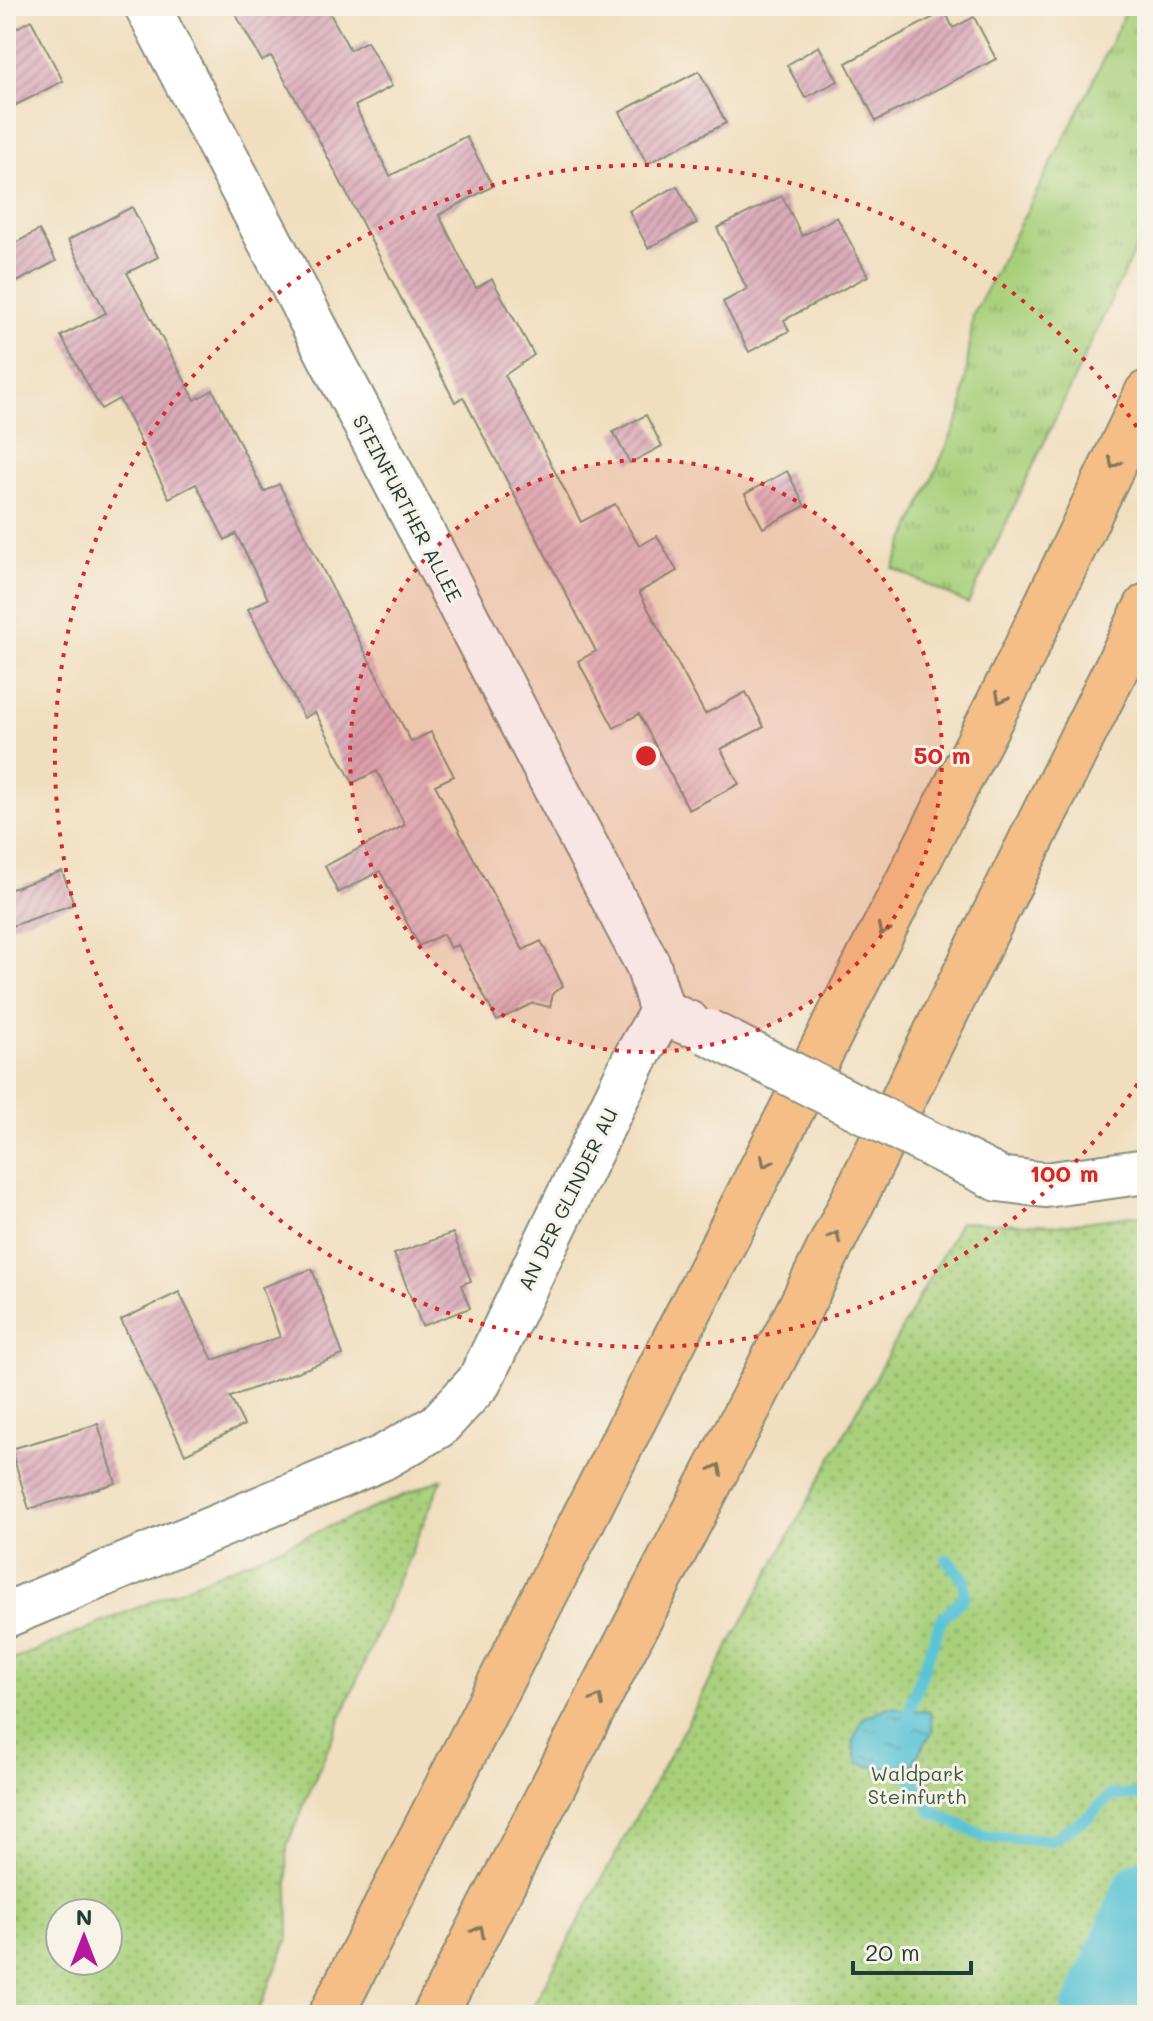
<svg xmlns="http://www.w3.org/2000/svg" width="1153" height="2021" font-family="Mali,sans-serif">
<defs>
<pattern id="grass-tufts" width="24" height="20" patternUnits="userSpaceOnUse" patternTransform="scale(2)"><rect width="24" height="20" fill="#a8d07b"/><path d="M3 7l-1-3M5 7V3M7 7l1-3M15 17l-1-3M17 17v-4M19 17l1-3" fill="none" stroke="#8a6"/></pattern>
<pattern id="park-dots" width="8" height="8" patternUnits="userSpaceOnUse" patternTransform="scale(2)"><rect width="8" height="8" fill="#a8d07b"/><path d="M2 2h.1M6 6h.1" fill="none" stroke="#8a6" stroke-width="1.8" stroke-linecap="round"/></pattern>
<pattern id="water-ripples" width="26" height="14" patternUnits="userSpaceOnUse" patternTransform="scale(2)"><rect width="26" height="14" fill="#59c3d5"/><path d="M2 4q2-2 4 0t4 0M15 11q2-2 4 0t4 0" fill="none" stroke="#49a0ae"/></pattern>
<pattern id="building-hatch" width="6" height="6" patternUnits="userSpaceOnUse" patternTransform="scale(2)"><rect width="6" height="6" fill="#dbaab9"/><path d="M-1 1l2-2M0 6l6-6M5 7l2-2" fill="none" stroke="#b18c97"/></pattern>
</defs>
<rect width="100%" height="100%" fill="#f7f3e8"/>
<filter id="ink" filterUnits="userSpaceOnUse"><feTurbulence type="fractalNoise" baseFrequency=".0125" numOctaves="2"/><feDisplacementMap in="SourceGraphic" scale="16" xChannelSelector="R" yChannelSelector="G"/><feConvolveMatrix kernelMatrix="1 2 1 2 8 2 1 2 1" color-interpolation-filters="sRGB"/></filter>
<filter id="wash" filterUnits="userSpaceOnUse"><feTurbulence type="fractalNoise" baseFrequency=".006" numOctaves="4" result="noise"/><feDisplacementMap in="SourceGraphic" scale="32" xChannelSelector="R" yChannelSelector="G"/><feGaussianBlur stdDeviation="1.8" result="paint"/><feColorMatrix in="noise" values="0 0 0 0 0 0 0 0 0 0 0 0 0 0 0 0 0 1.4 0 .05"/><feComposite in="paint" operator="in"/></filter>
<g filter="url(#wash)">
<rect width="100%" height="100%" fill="#f1debf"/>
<polygon fill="url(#grass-tufts)" stroke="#648658" stroke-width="2" points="1128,6 1147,6 1147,224 968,604 893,568 962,411 973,315 1087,94"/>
<g fill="url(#park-dots)" stroke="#648658" stroke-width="2" fill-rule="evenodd">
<polygon points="1147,1214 1147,2015 528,2015 960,1222 1060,1225"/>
<path d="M442,1479L287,1845L289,1937L257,2015H6V1663ZM60,1913H108V1961H60Z"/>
</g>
<polygon fill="url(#water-ripples)" stroke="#3c8084" stroke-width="2" points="888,1707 930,1712 933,1730 908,1772 858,1764 853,1741 863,1718"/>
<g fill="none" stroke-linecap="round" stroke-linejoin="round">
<g stroke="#59c3d5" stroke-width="12">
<polyline points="910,1707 941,1620 964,1597 964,1579 947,1560"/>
<polyline points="908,1772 931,1811 985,1837 1051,1840 1088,1817 1111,1795 1147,1795"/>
</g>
<polyline stroke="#59c3d5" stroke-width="70" points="1096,2015 1147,1894"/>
</g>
<g id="blocks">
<g fill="url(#building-hatch)">
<polygon points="231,6 326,6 350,50 367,41 392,86 355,106 390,176 466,136 493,186 439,215 476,288 492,279 534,355 505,375 581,522 615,504 639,546 657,536 677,571 639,592 705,714 746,692 764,727 721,749 739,784 689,810 639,714 614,728 578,661 596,651 463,397 455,402 313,129 271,56 262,61"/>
<polygon points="945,11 953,28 974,17 996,59 876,121 846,63"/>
<polygon points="31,20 63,81 6,110 6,34"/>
<polygon points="819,46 838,81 805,98 787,65"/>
<polygon points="699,71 726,123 647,164 620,112"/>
<polygon points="677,186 697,223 648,248 629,211"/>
<polygon points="782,196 802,236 837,217 868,276 784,320 789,331 749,352 723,302 747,289 717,228"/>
<polygon points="132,207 158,257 127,273 195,400 213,390 264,492 279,484 411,742 431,732 454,776 435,785 476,863 523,950 541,941 563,986 553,993 550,1007 533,1003 497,1021 458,945 450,948 443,934 419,946 380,871 338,893 325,866 405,825 377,771 353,783 315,712 304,718 248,609 268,599 236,534 225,540 196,484 169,498 119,399 101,409 61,336 106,313 68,240"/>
<polygon points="39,230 56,261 6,288 6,248"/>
<polygon points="646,415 662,446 630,463 613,432"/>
<polygon points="787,471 805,506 763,528 745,494"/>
<polygon points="62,871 74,904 6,928 6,891"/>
<polygon points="453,1233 471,1281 461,1285 470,1308 422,1326 394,1254"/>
<polygon points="312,1269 343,1355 230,1397 244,1425 185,1454 121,1320 179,1292 213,1360 280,1337 262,1287"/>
<polygon points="98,1424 116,1483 29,1509 11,1449"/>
</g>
</g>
</g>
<g filter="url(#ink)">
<use href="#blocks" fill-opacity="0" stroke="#888e7a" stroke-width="2"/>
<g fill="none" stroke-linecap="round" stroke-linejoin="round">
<g stroke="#888e7a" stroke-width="48">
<g id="minor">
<polyline points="147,6 648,965 662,1012"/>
<polyline points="999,1179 1045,1185 1147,1171"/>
<polyline points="6,1615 382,1458 438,1426 479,1382 635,1059 662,1012 688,1023"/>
</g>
</g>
<g stroke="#888e7a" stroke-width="48">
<g id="highway">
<polyline points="331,2015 1017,667 1147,393"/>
<polyline points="435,2015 800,1308 1147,606"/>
</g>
</g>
<use href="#minor" stroke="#fff" stroke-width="44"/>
<use href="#highway" stroke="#f6be87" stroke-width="44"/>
<g stroke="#888e7a" stroke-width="48" stroke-linecap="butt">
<polyline id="minor-bridge" points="708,1032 999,1179"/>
</g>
<use href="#minor-bridge" stroke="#fff" stroke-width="44"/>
</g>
<defs><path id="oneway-chevron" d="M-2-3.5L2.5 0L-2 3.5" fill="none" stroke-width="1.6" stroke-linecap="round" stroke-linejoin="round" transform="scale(2)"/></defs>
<g stroke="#807759">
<use href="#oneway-chevron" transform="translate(1114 463) rotate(115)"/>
<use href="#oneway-chevron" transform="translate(1001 698) rotate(117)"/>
<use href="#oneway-chevron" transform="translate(883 930) rotate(117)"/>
<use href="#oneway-chevron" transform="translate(766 1162) rotate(117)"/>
<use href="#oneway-chevron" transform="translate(835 1237) rotate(-64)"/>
<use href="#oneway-chevron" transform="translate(717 1469) rotate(-63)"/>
<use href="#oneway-chevron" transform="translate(598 1700) rotate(-63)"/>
<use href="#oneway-chevron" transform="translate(479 1931) rotate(-63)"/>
</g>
</g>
<circle cx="646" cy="756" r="296" fill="#d62828" fill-opacity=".12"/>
<g fill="none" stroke="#d62828" stroke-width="4" stroke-dasharray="4 8">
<circle cx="646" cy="756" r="296"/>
<path d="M1144 1074A591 591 0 1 1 1144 438"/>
</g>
<g text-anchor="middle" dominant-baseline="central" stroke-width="6" stroke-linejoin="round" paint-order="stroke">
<g font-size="20" fill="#1f3d34" stroke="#f7f3e8">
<text transform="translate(408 508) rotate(62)">STEINFURTHER ALLEE</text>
<text transform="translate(567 1199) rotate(-64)">AN DER GLINDER AU</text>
</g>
<g font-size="20" fill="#3a5a42" stroke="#f7f3e8">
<text x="917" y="1773">Waldpark<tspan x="917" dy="23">Steinfurth</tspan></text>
</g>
</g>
<circle cx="646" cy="756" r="12" fill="#d62828" stroke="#f7f3e8" stroke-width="4"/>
<g font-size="24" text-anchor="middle" font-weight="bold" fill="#d62828" stroke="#f7f3e8" stroke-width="6" stroke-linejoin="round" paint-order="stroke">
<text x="942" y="764">50 m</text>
<text x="1064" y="1182">100 m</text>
</g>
<rect width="1153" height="2021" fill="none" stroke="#f7f3e8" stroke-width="32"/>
<g transform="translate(84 1937)"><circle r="38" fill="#f7f3e8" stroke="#a1aaa0" stroke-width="2"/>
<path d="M0-6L14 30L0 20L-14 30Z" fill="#b5179e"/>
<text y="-12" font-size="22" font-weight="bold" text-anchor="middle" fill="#1f3d34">N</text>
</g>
<path d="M853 1961v12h118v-12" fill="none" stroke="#1f3d34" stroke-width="4"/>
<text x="865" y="1961" font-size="24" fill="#1f3d34" stroke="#f7f3e8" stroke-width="6" paint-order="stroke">20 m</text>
</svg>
